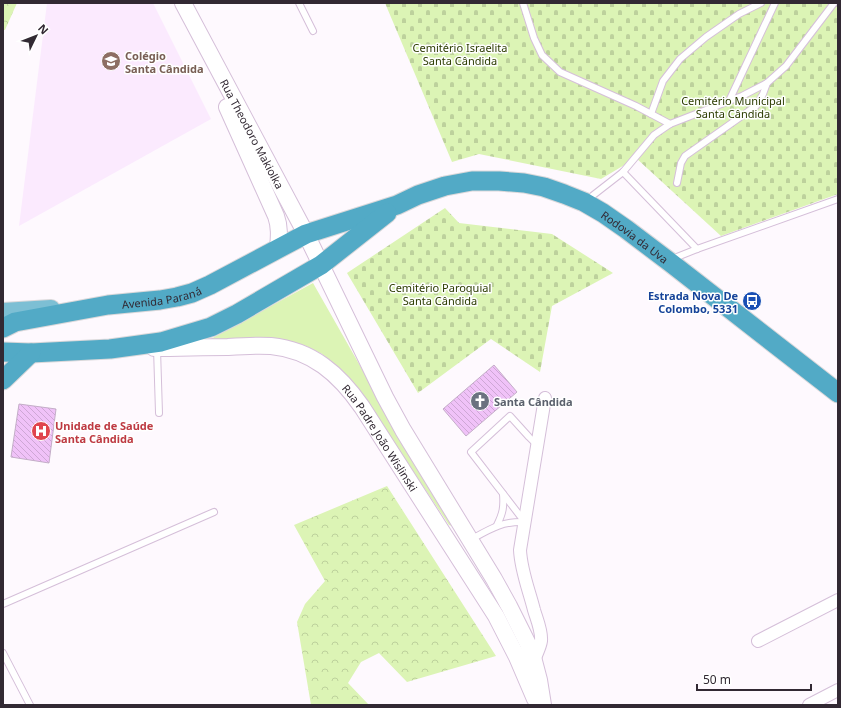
<svg xmlns="http://www.w3.org/2000/svg" width="841" height="708" font-family="'Noto Sans',sans-serif">
<defs>
<pattern id="forest-crowns" width="20" height="18" patternUnits="userSpaceOnUse"><rect width="20" height="18" fill="#dcf4b5"/><path d="M2 6a3 3 0 1 1 6 0M12 15a3 3 0 1 1 6 0" fill="none" stroke="#bdd19c"/></pattern>
<pattern id="cemetery-stones" width="16" height="16" patternUnits="userSpaceOnUse"><rect width="16" height="16" fill="#dcf4b5"/><path d="M2 7V4a2 2 0 0 1 4 0v3zM10 15v-3a2 2 0 0 1 4 0v3z" fill="#bdd19c"/></pattern>
<pattern id="building-back-hatch" width="6" height="6" patternUnits="userSpaceOnUse"><rect width="6" height="6" fill="#f0c2f8"/><path d="M-1 5l2 2M0 0l6 6M5-1l2 2" fill="none" stroke="#cea7d5"/></pattern>
</defs>
<rect width="100%" height="100%" fill="#fef9fe"/>
<polygon fill="#fbeafe" points="47,3 153,3 211,119 19,226"/>
<g fill="url(#forest-crowns)">
<polygon points="3,3 17,3 5,30 3,30"/>
<polygon points="387,486 496,656 407,682 379,653 361,662 348,683 369,705 311,705 297,622 305,604 325,581 294,525"/>
</g>
<g fill="url(#cemetery-stones)">
<polygon points="385,3 838,3 838,194 721,236 636,158 601,179 479,154 452,162"/>
<polygon points="445,208 459,223 552,234 613,273 552,306 540,372 491,339 418,393 347,273"/>
</g>
<polygon fill="#dcf4b5" points="313,283 371,385 454,527 449,525 423,486 402,460 350,382 339,368 322,354 306,346 282,339 264,338 207,341"/>
<g fill="url(#building-back-hatch)" stroke="#c4aec8">
<polygon points="494,365 517,392 466,436 443,409"/>
<polygon points="19,404 56,409 49,463 11,457"/>
</g>
<g fill="none" stroke-linecap="round" stroke-linejoin="round">
<g stroke="#d5bfd9" stroke-width="8">
<g id="service">
<polyline points="299,3 313,31"/>
<polyline points="523,3 534,38 542,55 560,72 636,106 670,124"/>
<polyline points="729,101 775,3"/>
<polyline points="651,114 663,81 680,59 706,37 739,14 761,3"/>
<polyline points="623,172 697,249"/>
<polyline points="677,183 681,163 685,156 756,106 763,94 767,83"/>
<polyline points="587,200 623,172 654,135 670,124 742,96 767,83 786,66 834,3"/>
<polyline points="672,259 697,249 838,199"/>
<polyline points="157,349 159,413"/>
<polyline points="524,521 471,452 510,416 529,437 537,445"/>
<path d="M497,525C503,513 504,507 503,494"/>
<path d="M470,540C490,529 502,521 525,522"/>
<polyline points="3,604 214,512"/>
<polyline points="3,653 30,705"/>
</g>
</g>
<g stroke="#d5bfd9" stroke-width="14">
<g id="minor">
<polyline points="758,641 838,600"/>
<path d="M534,661C536,654 540,648 541,641C542,631 537,620 534,610C529,590 521,571 520,550L545,398"/>
<polyline points="809,705 838,690"/>
</g>
</g>
<g stroke="#d5bfd9" stroke-width="18">
<g id="secondary">
<path id="s1" d="M183,3L306,234L385,397L403,430L494,579L509,606L528,644L534,661L539,680L543,705"/>
<path d="M227,107L276,216C280,227 279,237 278,249"/>
<path id="s2" d="M154,348C179,348 203,347 228,347C242,346 257,345 271,346C312,350 339,374 362,407L496,616L517,657L535,699"/>
</g>
</g>
<g stroke="#dad8da" stroke-width="20">
<polyline id="primary" points="3,312 51,309"/>
</g>
<g stroke="#dad8da" stroke-width="21">
<g id="trunk">
<path id="s3" d="M3,328L15,322L108,305L160,300L177,297L192,293L210,285L306,234L397,205L418,195L445,186L472,181H499L524,183L544,187L564,194L584,202L603,213L626,229L671,263L838,393"/>
<polyline points="3,352 31,353 110,349 161,342 211,327 237,314 321,265 387,213"/>
<polyline points="3,380 31,353"/>
</g>
</g>
<use href="#service" stroke="#fff" stroke-width="6"/>
<use href="#minor" stroke="#fff" stroke-width="12"/>
<use href="#secondary" stroke="#fff" stroke-width="16"/>
<use href="#primary" stroke="#7dbfd4" stroke-width="18"/>
<use href="#trunk" stroke="#52aac6" stroke-width="19"/>
</g>
<defs>
<g id="school-disc" transform="scale(1)"><circle r="9.5" fill="#8d6e63" stroke="#fff"/><path d="M0-5L7-2L0 1L-7-2ZM-4 1L0 2.5L4 1V4Q0 6-4 4Z" fill="#fff"/></g>
<g id="bus-disc" transform="scale(1)"><circle r="9.5" fill="#1a4fb4" stroke="#fff"/><path d="M-5-6H5V4H4V6H2V4H-2V6H-4V4H-5ZM-3.5-4V0h7V-4ZM-3.5 1.2v1.5H-2V1.2ZM2 1.2v1.5H3.5V1.2Z" fill="#fff"/></g>
<g id="church-disc" transform="scale(1)"><circle r="9.5" fill="#6b7280" stroke="#fff"/><path d="M-1.2-6h2.4v3.5h3.3v2.4h-3.3V6h-2.4V-.1h-3.3v-2.4h3.3Z" fill="#fff"/></g>
<g id="hospital-disc" transform="scale(1)"><circle r="9.5" fill="#e0444e" stroke="#fff"/><path d="M-5-5h3v3.5h4V-5h3V5h-3V1.5h-4V5h-3Z" fill="#fff"/></g>
</defs>
<g fill-rule="evenodd">
<use href="#school-disc" x="111" y="61"/>
<use href="#bus-disc" x="752" y="301"/>
<use href="#church-disc" x="480" y="401"/>
<use href="#hospital-disc" x="41" y="431"/>
</g>
<g text-anchor="middle" dominant-baseline="central" stroke-width="3" stroke-linejoin="round" paint-order="stroke">
<g font-size="11" fill="#2c3c00" stroke="#fff">
<text x="460" y="47">Cemitério Israelita<tspan x="460" dy="13">Santa Cândida</tspan></text>
<text x="733" y="100">Cemitério Municipal<tspan x="733" dy="13">Santa Cândida</tspan></text>
<text x="440" y="287">Cemitério Paroquial<tspan x="440" dy="13">Santa Cândida</tspan></text>
</g>
<g font-size="11" font-weight="bold" fill="#785e54" stroke="#fff" text-anchor="start">
<text x="125" y="55">Colégio<tspan x="125" dy="13">Santa Cândida</tspan></text>
</g>
<g font-size="11" fill="#322933" stroke="#fff">
<text stroke="none"><textPath href="#s1" startOffset="148">Rua Theodoro Makiolka</textPath></text>
<text stroke="none"><textPath href="#s3" startOffset="673">Rodovia da Uva</textPath></text>
<text stroke="none"><textPath href="#s3" startOffset="162">Avenida Paraná</textPath></text>
<text stroke="none"><textPath href="#s2" startOffset="266">Rua Padre João Wislinski</textPath></text>
</g>
<g font-size="11" font-weight="bold" fill="#164399" stroke="#fff" text-anchor="end">
<text x="738" y="295">Estrada Nova De<tspan x="738" dy="13">Colombo, 5331</tspan></text>
</g>
<g font-size="11" font-weight="bold" fill="#5b616d" stroke="#fff" text-anchor="start">
<text x="494" y="401">Santa Cândida</text>
</g>
<g font-size="11" font-weight="bold" fill="#be3a42" stroke="#fff" text-anchor="start">
<text x="55" y="425">Unidade de Saúde<tspan x="55" dy="13">Santa Cândida</tspan></text>
</g>
</g>
<rect width="841" height="708" fill="none" stroke="#322933" stroke-width="8"/>
<g transform="translate(36 36) rotate(47)" stroke="#ffffff" stroke-width="3" paint-order="stroke">
<path d="M0-3L7 15L0 10L-7 15Z" fill="#322933"/>
<text y="-6" font-size="11" font-weight="bold" text-anchor="middle" fill="#322933">N</text>
</g>
<path d="M697 684v6h114v-6" fill="none" stroke="#322933" stroke-width="2"/>
<text x="703" y="684" font-size="12" fill="#322933" stroke="#ffffff" stroke-width="3" paint-order="stroke">50 m</text>
</svg>
